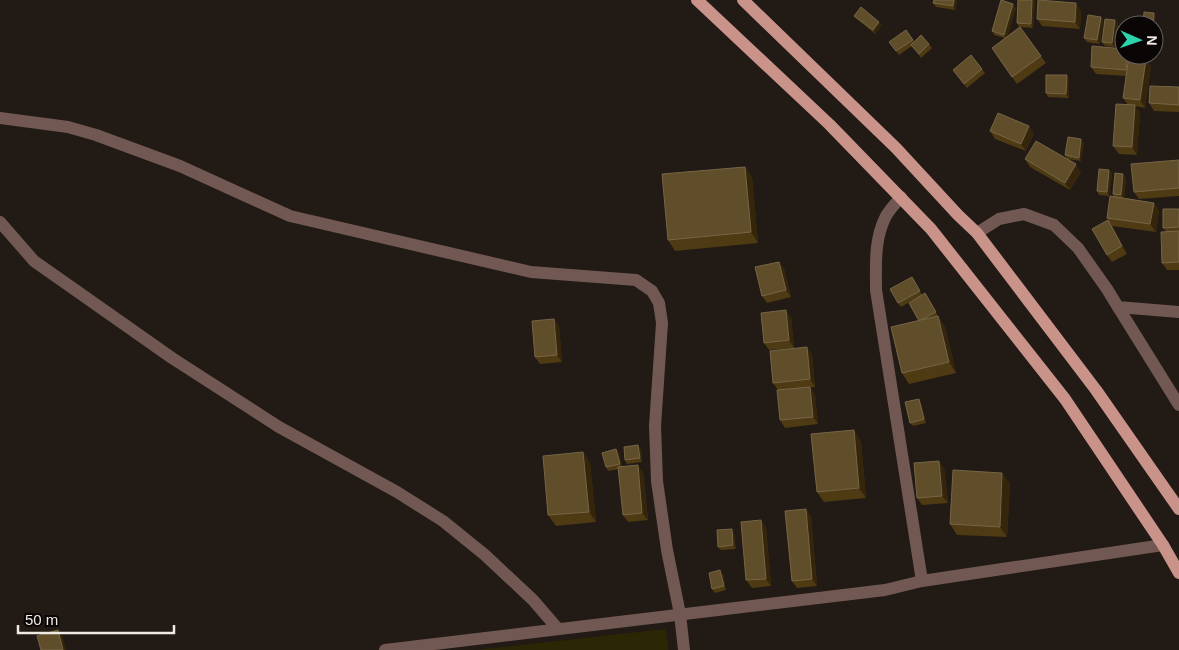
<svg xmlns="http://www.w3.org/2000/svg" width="1179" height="650" font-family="Helvetica,sans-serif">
<rect width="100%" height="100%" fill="#211a15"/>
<polygon fill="#2b2603" points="666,629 668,650 476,650 665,629"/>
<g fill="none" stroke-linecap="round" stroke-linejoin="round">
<g stroke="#715852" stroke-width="12">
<polyline points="0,118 68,127 96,135 180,166 290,216 531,272 636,280 652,291 659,303 662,323 655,426 657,481 667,550 680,614 684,650"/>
<path d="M901,197C896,203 890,209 886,216C874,239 876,264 876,290L922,581"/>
<polyline points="0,222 34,261 172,358 279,427 397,492 443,521 485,555 533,600 558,629"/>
<polyline points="977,233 999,219 1024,214 1054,225 1078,248 1107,289 1118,307 1179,312"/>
<polyline points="1118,307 1179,405"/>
<polyline points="385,650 885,590 922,581 1163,545"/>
</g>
<g stroke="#c99389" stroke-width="12">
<polyline points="697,0 829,124 931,229 1065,399 1163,545 1179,573"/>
<polyline points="743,0 896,148 958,215 977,233 1096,390 1179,509"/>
</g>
</g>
<g fill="#4e3a13">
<polygon points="957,0 955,10 936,7 933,3"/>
<polygon points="1018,0 1035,0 1035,1 1033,28 1020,27 1046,63 1017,84 992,48 1005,38 994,35 992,31 1016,8 1007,36 1019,27 1017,23"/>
<polygon points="1081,11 1080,29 1042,26 1037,19"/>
<polygon points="854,16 882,25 875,34 857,19"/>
<polygon points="1101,17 1103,20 1100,44 1087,42 1084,38"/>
<polygon points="1115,20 1118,24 1115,47 1105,46 1102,42"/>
<polygon points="906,30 914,41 929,44 932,48 921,58 912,46 899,55 889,42"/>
<polygon points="971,55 985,73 967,88 953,70"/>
<polygon points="1133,57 1151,66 1145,108 1135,106 1140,112 1137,155 1119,154 1113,146 1128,105 1123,98 1126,76 1096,74 1091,67"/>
<polygon points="1069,79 1069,98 1048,97 1046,93"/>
<polygon points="1179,87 1179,112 1154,111 1149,103"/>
<polygon points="990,131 1034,133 1026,151 995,139"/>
<polygon points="1081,139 1084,143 1081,161 1068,159 1065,155"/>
<polygon points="1025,159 1081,172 1070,190 1030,167"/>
<polygon points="1179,160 1179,196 1139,199 1134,192"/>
<polygon points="745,167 752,177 758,243 675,251 668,240"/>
<polygon points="1109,170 1112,173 1109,196 1099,195 1097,191"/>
<polygon points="1126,178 1124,198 1154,203 1159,210 1156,232 1112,226 1127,254 1112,262 1107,255 1108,220 1107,218 1114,197 1113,194"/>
<polygon points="1179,209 1179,270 1167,270 1162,263 1166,231 1163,228"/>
<polygon points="779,262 784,269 791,297 767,303 762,296"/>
<polygon points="912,277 922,295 901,307 898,303"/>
<polygon points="927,297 938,316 945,327 956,373 909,384 902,373 919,321"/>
<polygon points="791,317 794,348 769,350 764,343"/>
<polygon points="554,319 559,326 562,362 540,364 535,357"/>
<polygon points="807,347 812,355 815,387 778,390 773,383"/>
<polygon points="810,387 815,395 818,424 785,428 780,420"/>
<polygon points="921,403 926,423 913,426 910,423"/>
<polygon points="861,441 866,498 824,502 817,492"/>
<polygon points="616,449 619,453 622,467 643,472 648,520 628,522 623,515 619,469 608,471 606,467"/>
<polygon points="641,449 642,462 627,464 625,460"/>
<polygon points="583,452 590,463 596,522 556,526 548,515"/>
<polygon points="944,468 948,503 922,505 917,498"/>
<polygon points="1010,483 1007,537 957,535 950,524"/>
<polygon points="811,516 817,586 797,588 792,581"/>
<polygon points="761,520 766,527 771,586 752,588 746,580"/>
<polygon points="734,533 736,549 721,550 718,547"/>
<polygon points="723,574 726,590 715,593 712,589"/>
</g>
<g fill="#35250a">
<polygon points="954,0 957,0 955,10 953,6"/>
<polygon points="1032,0 1035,0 1035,1 1033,28 1031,24"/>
<polygon points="1076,3 1081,11 1080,29 1075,22"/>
<polygon points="1013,4 1016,8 1007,39 1004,35"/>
<polygon points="1154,13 1156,16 1155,29 1154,25 1153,25"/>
<polygon points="1101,17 1103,20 1100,44 1097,40"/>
<polygon points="1115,20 1118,24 1115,47 1112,43"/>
<polygon points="879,22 882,25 875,34 873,30"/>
<polygon points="1128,55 1132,55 1133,57 1132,77 1126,70"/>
<polygon points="1146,59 1151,66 1145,108 1140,100"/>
<polygon points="1067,75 1069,79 1069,98 1066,94"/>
<polygon points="1135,105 1140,112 1137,155 1132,147"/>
<polygon points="1029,126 1034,133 1026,151 1021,144"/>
<polygon points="1081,139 1084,143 1081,161 1079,158"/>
<polygon points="1076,164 1081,172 1070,190 1065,183"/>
<polygon points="745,167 752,177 758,243 751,232"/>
<polygon points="1109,170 1112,173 1109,196 1107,192"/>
<polygon points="1123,174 1126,178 1124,199 1121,195"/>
<polygon points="1154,203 1159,210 1156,232 1150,224"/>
<polygon points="1108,220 1113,227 1127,254 1122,246"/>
<polygon points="779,262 784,269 791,297 786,290"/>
<polygon points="786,310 791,317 794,348 789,340"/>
<polygon points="938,316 945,327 956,373 949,362"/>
<polygon points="554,319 559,326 562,362 557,355"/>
<polygon points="807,347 812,355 815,387 810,379"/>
<polygon points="810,387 815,395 818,424 813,417"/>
<polygon points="919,399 921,403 926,423 924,419"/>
<polygon points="854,430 861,441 866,498 859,488"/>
<polygon points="638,445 641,449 642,462 640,458"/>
<polygon points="616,449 619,453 622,468 620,464"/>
<polygon points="583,452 590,463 596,522 589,512"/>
<polygon points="939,461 944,468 948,503 942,496"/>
<polygon points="638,465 643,472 648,520 642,513"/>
<polygon points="1002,473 1010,483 1007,537 1000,527"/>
<polygon points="806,509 811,516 817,586 812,579"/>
<polygon points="761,520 766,527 771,586 766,579"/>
<polygon points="732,529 734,533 736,549 733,545"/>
<polygon points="720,570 723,574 726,590 724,586"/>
<polygon points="58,630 63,637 66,650 63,650"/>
</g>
<g fill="#604d2a" stroke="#766647">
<polygon points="934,0 954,0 953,6 933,3"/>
<polygon points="1001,0 1013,4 1004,35 992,31"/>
<polygon points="1018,0 1032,0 1031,24 1017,23"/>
<polygon points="1038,0 1076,3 1075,22 1037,19"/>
<polygon points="861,7 879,22 873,30 854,16"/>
<polygon points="1144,12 1154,13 1153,25 1143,24"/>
<polygon points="1088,15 1101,17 1097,40 1084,38"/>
<polygon points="1105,19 1115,20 1112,43 1102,42"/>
<polygon points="1020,27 1041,56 1012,77 992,48"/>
<polygon points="906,30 913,40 896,51 889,42"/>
<polygon points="921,35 929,44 919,54 911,45"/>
<polygon points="1092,46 1124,49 1124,55 1128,55 1126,70 1091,67"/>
<polygon points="971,55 982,69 964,84 953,70"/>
<polygon points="1129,56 1146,59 1140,100 1123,98"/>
<polygon points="1046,75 1067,75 1066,94 1046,93"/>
<polygon points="1150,86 1179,87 1179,105 1149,103"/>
<polygon points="1116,104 1135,105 1132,147 1113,146"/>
<polygon points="998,113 1029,126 1021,144 990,131"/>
<polygon points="1068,137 1081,139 1079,158 1065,155"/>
<polygon points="1036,141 1076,164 1065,183 1025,159"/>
<polygon points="1179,160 1179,188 1134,192 1131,164"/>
<polygon points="745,167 751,232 668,240 662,174"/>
<polygon points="1099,169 1109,170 1107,192 1097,191"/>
<polygon points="1115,173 1123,174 1121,195 1113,194"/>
<polygon points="1110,196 1154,203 1150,224 1107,218"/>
<polygon points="1163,209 1179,209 1179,227 1163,228"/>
<polygon points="1108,220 1122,246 1107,255 1092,229"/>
<polygon points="1179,231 1179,262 1162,263 1161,232"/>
<polygon points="779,262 786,290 762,296 755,267"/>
<polygon points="912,277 920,291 898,303 890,289"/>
<polygon points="925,293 936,312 923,319 919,321 909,303"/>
<polygon points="786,310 789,340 764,343 761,313"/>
<polygon points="938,316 949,362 902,373 891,327"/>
<polygon points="554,319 557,355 535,357 532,321"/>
<polygon points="807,347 810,379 773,383 770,351"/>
<polygon points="810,387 813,417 780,420 777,390"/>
<polygon points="919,399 924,419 910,423 905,402"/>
<polygon points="854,430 859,488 817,492 811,434"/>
<polygon points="638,445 640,458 625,460 624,447"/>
<polygon points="616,449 620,464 606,467 602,453"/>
<polygon points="583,452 589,512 548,515 543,456"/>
<polygon points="939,461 942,496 917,498 914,463"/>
<polygon points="638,465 642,513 623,515 618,467"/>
<polygon points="953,470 1002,473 1000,527 950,524"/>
<polygon points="806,509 812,579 792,581 785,511"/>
<polygon points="761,520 766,579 746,580 741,522"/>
<polygon points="732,529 733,545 718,547 717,530"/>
<polygon points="720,570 724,586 712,589 709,573"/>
<polygon points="58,630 63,650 41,650 37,636"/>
</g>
<g transform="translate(1139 40) rotate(92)"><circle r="24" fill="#090605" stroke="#65615f"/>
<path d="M0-4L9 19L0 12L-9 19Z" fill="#2dd4ab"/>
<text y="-8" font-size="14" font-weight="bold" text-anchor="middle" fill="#f0eae7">N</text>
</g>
<path d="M18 625v8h156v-8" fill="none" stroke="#f0eae7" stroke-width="2.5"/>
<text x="25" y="625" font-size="15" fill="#f0eae7" stroke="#090605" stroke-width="4" paint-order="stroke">50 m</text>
</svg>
